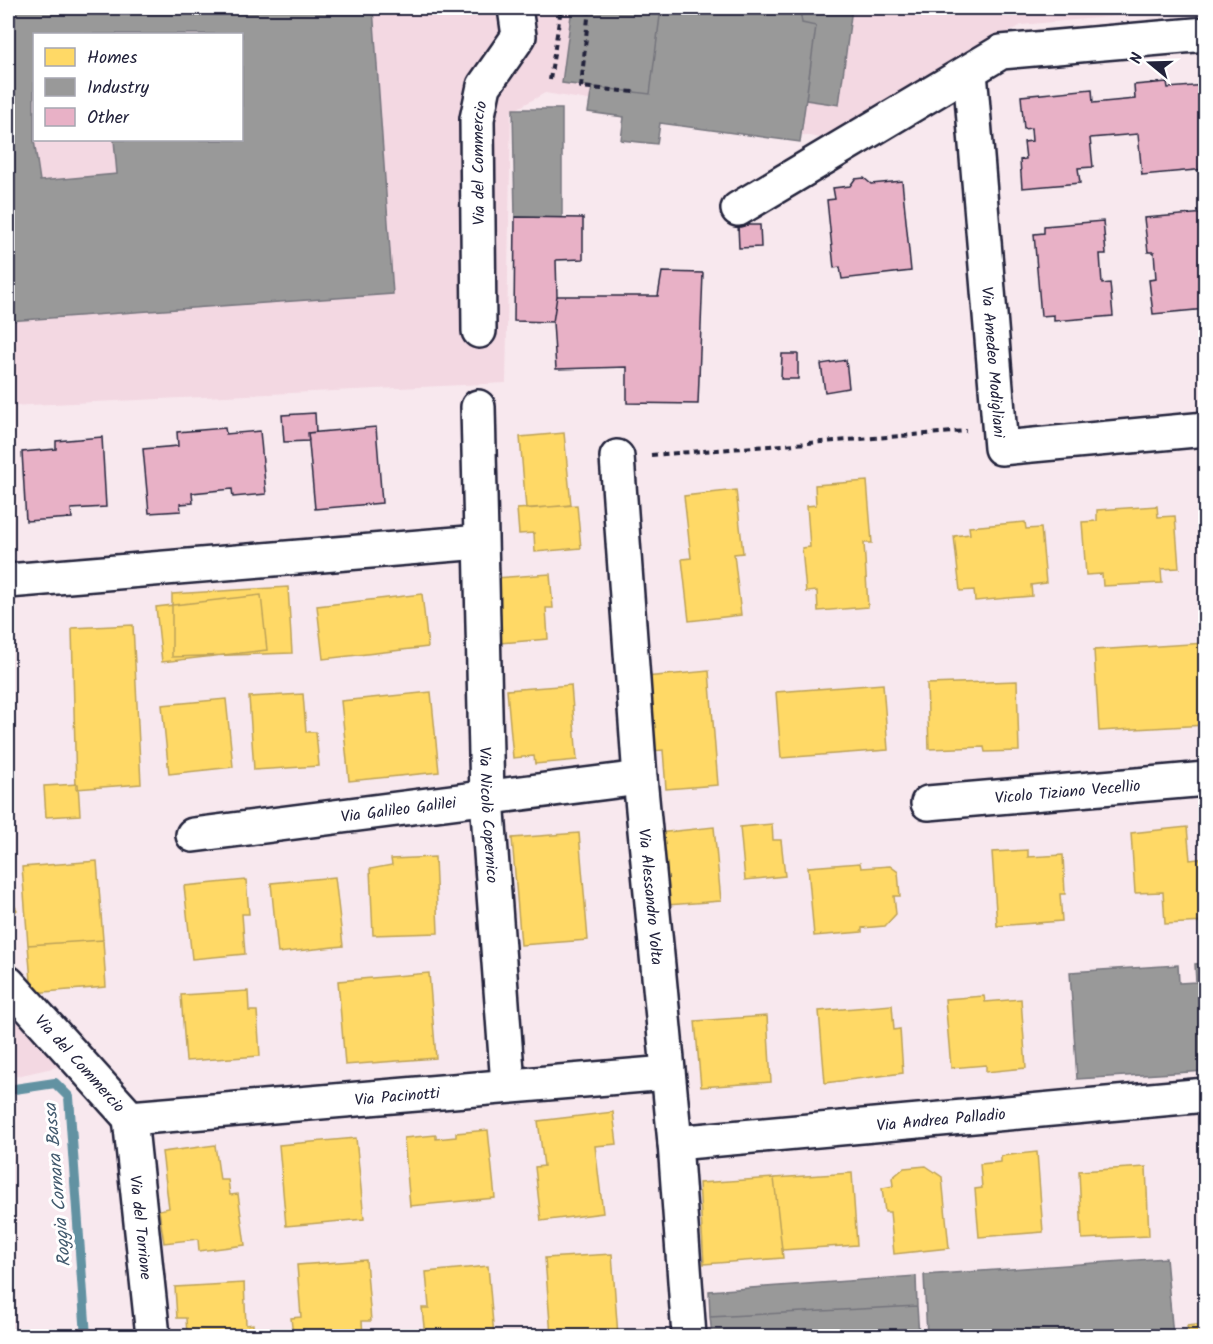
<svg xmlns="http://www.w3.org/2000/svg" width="1213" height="1344" viewBox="0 0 1213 1344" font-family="Kalam,sans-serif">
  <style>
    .built { fill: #f3d8e2; fill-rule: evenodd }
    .homes { fill: #ffd966; stroke: #bda259; stroke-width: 1.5 }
    .industry { fill: #999; stroke: #75757d; stroke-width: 1.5; fill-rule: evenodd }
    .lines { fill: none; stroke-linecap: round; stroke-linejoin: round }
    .stream { stroke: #6292a2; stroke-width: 10 }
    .building { fill: #e8b1c6; stroke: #22223b; stroke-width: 1.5 }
    .minor-casing { stroke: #22223b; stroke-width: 38 }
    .path { stroke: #22223b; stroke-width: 4; stroke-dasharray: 6 4.5; stroke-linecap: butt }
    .minor { stroke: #fff; stroke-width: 33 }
    .labels { text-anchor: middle; stroke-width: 6; stroke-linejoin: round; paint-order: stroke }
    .street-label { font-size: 16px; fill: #22223b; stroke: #fff }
    .water-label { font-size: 18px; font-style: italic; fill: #425a6e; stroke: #fff }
  </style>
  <rect width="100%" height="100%" fill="#f8e8ee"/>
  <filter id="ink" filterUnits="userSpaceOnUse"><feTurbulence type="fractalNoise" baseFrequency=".0167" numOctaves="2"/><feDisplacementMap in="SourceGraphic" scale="12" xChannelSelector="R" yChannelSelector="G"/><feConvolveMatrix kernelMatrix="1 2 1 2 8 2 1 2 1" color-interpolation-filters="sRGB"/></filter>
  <g filter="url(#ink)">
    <path class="built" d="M8 8H1203L1021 25 833 140 545 93 511 112 506 383 8 406ZM34 34H242V140H34Z
      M8 1013 33 1038 66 1065 8 1078Z"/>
    <path class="homes" d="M564 433 571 505 526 509 520 437Z
      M867 481 872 543H864L868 607 818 611 817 591 806 592 802 548 810 547 807 506 816 505 815 485Z
      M736 490 743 553 734 554 741 615 689 621 682 559 691 558 684 496Z
      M577 505 581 548 535 552 534 533 519 534 517 509Z
      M1157 506 1158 517 1175 516 1179 568 1161 569 1162 583 1103 586 1102 574 1086 575 1082 522 1097 521V510Z
      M1025 522 1026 529 1041 528 1046 583 1031 585 1032 596 975 601 974 590 960 591 954 536 970 534 969 527Z
      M550 574 553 608H546L548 639 500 643 495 578Z
      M288 587 292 653 172 657V594Z
      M422 594 428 647 323 659 317 606Z
      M261 595 267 650 162 662 156 607Z
      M133 625 141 784 76 789 72 628Z
      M1206 643V725L1099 731 1094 650Z
      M709 671 718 785 666 789 663 750 651 751 645 677Z
      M1017 681 1019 751 985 752 984 747 929 749 927 684Z
      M883 684 888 750 781 758 776 692Z
      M571 685 577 760 535 764 534 756 513 758 507 690Z
      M431 692 439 772 349 781 341 701Z
      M303 694 306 732H316L319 766 254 770 249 697Z
      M226 699 233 767 169 774 162 705Z
      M78 784 80 815 46 817 44 786Z
      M772 824 773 840H781L785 876 745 880 740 827Z
      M714 827 721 901 667 905 658 833Z
      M1187 827 1190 860 1206 858V922L1165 924 1163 892 1135 893 1131 833Z
      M579 833 588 940 521 945 512 838Z
      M1028 850V857L1063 855 1065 894H1060L1062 921 997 926 992 852Z
      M435 857 438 933 373 935 370 869 392 865 391 859Z
      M97 861 103 940 28 945 22 867Z
      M860 863 861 868 890 866 898 872 900 896H894L896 914 885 926 862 928V932L814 936 808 867Z
      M335 877 343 946 278 953 271 883Z
      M246 880 249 914H242L245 954 192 959 184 886Z
      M8 895 17 910 8 916Z
      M103 940 106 987 32 993 28 945Z
      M429 973 436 1058 345 1065 338 981Z
      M248 991 249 1011H257L260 1056 186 1061 181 995Z
      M984 996 985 1002 1021 999 1026 1068 986 1072V1065L951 1068 945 999Z
      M892 1005 894 1030 900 1029 903 1073 825 1083 819 1011Z
      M767 1016 771 1082 701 1087 695 1021Z
      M613 1112 617 1144 595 1146 603 1213 541 1221 535 1167 544 1166 538 1121Z
      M488 1130 495 1198 410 1206 404 1138 436 1135V1139L456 1137V1133Z
      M356 1138 364 1219 286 1226 279 1145Z
      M215 1145 220 1180H228L230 1195 238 1194 245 1245 199 1251 198 1239 164 1243 159 1210 169 1208 162 1152Z
      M1037 1152 1043 1232 979 1237 975 1189 982 1188 980 1164 1001 1162V1156Z
      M926 1166 942 1177 949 1248 894 1254 890 1212H885L882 1188 893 1186 892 1178 904 1168Z
      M1146 1167 1149 1236 1082 1239 1079 1171Z
      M852 1173 857 1245 782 1250 774 1178Z
      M774 1178 783 1258 704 1264 699 1183Z
      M612 1254 618 1336H551L545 1258Z
      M366 1260 371 1321H362L363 1336H293L291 1318 301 1317 297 1265Z
      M488 1266 494 1336H425L422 1308H429L426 1272Z
      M244 1283 246 1325 253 1324V1336H187L186 1318H177L175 1287Z
      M1206 1324V1336H1189L1187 1326Z"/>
    <path class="industry" d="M8 8H373L393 294 8 321ZM34 34H242V140H114L117 174 40 181 34 140Z
      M572 8H661L650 94 562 83Z
      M661 8H783L800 10 802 23 816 26 800 142 660 123 657 144 621 140 624 117 588 112 592 87 650 94Z
      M783 8H852L839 105 806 100 816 26 802 23 800 10Z
      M513 109H562V218L515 217Z
      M1206 963V1071L1077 1079 1070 972 1178 965 1179 983 1196 982 1195 964Z
      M1166 1258 1173 1336H927L924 1275Z
      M916 1276 917 1306 710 1317 709 1291Z
      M917 1306 919 1336H712L710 1317Z"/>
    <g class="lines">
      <path class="stream" d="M8 1090 55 1083 69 1097 86 1336"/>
    </g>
    <path class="building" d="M1167 82 1168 88 1206 85V169L1142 175 1138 134 1090 138 1093 167 1078 168 1080 183 1022 188 1020 160 1026 159 1024 142 1032 141 1031 128 1024 129 1021 96 1092 89 1093 103 1135 99 1134 85Z
      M864 178 871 184 902 181 911 271 842 279 840 267 834 268 827 200 835 199 833 188 850 186 855 179Z
      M1206 213V309L1153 314 1149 280 1156 279 1154 252H1148L1144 218Z
      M515 217 583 218V259L556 260 557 296 553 322 514 321Z
      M1103 221 1106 254H1100L1102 284 1110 283 1113 316 1054 321V315L1041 316 1034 234 1044 233V226Z
      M738 225H760L761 247 739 248Z
      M662 272 703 273 698 404 627 403V367L556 369 553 322 557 296H658Z
      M782 354H798V379H781Z
      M846 360 849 388 825 392 821 364Z
      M315 413 316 432 308 433 309 441 284 442 282 415Z
      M376 427 382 503 315 509 308 433Z
      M225 428 226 434 260 431 266 494 233 497 232 489 192 493 193 503 180 504 181 511 149 513 143 449 178 446 177 432Z
      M102 437 106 507 71 509 72 518 26 521 22 452 56 449V441Z"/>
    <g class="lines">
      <defs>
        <g id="minor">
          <path id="s1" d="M970 72 1001 448 1206 429"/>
          <path d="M738 209 1001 52 1206 34"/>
          <path id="s2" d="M479 331 477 119 484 86 519 36 515 8"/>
          <path id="s3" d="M478 407 487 798 508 1085"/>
          <path id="s4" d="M617 457 640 778 675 1143 689 1336"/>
          <path d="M8 581 480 542"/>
          <path id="s5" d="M928 803 1206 779"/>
          <path id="s6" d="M193 835 640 778"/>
          <path id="s7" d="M8 983 130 1118"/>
          <path id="s8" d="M130 1118 667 1073"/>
          <path id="s9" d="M130 1118 153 1336"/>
          <path id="s10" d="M675 1143 1206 1095"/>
        </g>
      </defs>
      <use href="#minor" class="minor-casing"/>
      <path class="path" d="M589 8 581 87 634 92
        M550 80 561 8
        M651 455 966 431"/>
      <use href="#minor" class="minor"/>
    </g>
  </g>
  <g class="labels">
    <g class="street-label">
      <text dy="6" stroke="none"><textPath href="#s2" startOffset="168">Via del Commercio</textPath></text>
      <text dy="6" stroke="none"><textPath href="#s1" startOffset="291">Via Amedeo Modigliani</textPath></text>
      <text dy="6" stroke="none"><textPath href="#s5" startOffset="140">Vicolo Tiziano Vecellio</textPath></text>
      <text dy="6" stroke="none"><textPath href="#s6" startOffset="207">Via Galileo Galilei</textPath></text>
      <text dy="6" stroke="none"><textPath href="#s3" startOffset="408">Via Nicolò Copernico</textPath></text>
      <text dy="6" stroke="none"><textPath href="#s4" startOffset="441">Via Alessandro Volta</textPath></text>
      <text dy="6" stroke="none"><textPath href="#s7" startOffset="108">Via del Commercio</textPath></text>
      <text dy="6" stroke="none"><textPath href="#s8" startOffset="268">Via Pacinotti</textPath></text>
      <text dy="6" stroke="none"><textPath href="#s10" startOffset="267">Via Andrea Palladio</textPath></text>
      <text dy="6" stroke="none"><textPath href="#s9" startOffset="110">Via del Torrione</textPath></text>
    </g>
    <g class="water-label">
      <text transform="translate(57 1185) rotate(-95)" y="6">Roggia Cornara Bassa</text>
    </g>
  </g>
  <rect width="1213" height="1344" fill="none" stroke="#fff" stroke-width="30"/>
  <rect x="15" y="15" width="1183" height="1314" fill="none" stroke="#22223b" stroke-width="2" filter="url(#ink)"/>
  <rect x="33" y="33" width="210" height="108" fill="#ffffff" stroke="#a7a7b1" stroke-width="1.5"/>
  <rect x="45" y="48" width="30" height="18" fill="#ffd966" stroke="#a7a7b1" stroke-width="1.5"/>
  <text x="87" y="63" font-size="18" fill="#22223b">Homes</text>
  <rect x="45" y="78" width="30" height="18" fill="#999999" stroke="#a7a7b1" stroke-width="1.5"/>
  <text x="87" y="93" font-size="18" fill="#22223b">Industry</text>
  <rect x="45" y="108" width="30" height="18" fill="#e8b1c6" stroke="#a7a7b1" stroke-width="1.5"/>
  <text x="87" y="123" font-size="18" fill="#22223b">Other</text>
  <g transform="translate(1150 63) rotate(289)" stroke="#ffffff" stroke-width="4.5" paint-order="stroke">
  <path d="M0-4.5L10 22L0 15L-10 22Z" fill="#22223b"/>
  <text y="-9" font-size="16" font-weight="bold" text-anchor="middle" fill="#22223b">N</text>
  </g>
</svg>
